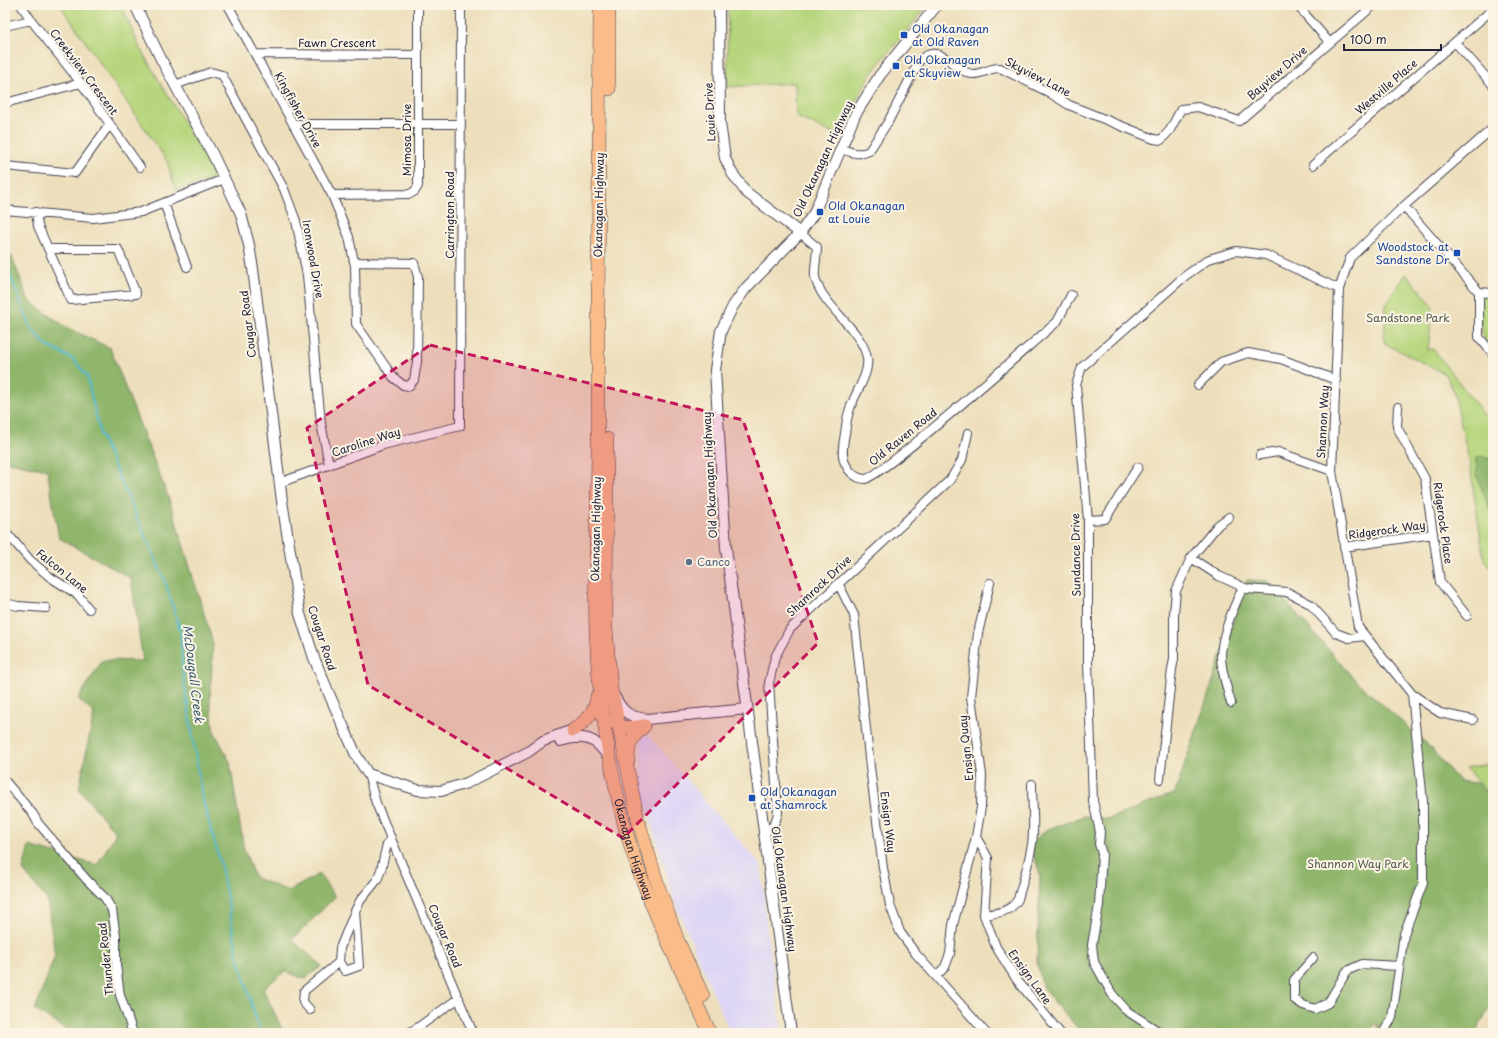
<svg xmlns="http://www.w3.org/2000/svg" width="1498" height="1038" viewBox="0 0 1498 1038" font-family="'Playpen Sans',sans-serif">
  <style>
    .built { fill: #ddd5f6 }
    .green { fill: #b6d57c; stroke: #6c7c5c }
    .forest { fill: #90b66c; stroke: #596c54 }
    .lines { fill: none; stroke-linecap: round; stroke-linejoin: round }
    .stream { stroke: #50b9ce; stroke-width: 2 }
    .minor-casing { stroke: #403e4e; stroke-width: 10 }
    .tertiary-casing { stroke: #403e4e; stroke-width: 12 }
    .trunk-casing { stroke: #403e4e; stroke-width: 14 }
    .minor { stroke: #fff; stroke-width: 8 }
    .tertiary { stroke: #fff; stroke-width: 10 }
    .trunk { stroke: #fabc8b; stroke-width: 13 }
    .marked { fill: #c2185b; fill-opacity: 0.2; stroke: #c2185b; stroke-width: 3; stroke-dasharray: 8 5; stroke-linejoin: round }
    .transit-dot { fill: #1a4fb4; stroke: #fcf5e5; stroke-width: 1.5 }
    .service-dot { fill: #5c6f8a; stroke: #fcf5e5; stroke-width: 1.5 }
    .labels { text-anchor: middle; stroke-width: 4; stroke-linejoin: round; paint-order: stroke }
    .transit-label { font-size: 11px; fill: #164399; stroke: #fcf5e5; text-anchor: start }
    .street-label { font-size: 11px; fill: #22223b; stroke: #fcf5e5 }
    .park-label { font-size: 11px; fill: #4e584e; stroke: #fcf5e5 }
    .service-label { font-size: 11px; fill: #4e5e75; stroke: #fcf5e5; text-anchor: start }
    .water-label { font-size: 12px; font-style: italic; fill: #32576e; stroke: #fcf5e5 }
  </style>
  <rect width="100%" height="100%" fill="#fcf5e5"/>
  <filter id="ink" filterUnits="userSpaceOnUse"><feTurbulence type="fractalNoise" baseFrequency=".025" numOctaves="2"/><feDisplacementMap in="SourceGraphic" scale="8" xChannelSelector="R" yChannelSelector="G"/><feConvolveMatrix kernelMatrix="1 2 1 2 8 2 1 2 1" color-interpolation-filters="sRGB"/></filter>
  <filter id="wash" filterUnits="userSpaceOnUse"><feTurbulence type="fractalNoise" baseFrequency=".012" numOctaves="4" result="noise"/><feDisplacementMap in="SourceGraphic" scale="16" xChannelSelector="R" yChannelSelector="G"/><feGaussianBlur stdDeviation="0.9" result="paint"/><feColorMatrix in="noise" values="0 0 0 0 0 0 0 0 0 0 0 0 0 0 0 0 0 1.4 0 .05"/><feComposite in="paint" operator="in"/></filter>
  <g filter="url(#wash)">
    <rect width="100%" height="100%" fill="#eddfbc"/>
    <path class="built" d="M647 734 761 865 767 930 782 1033H730L675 903 641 788V740Z"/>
    <path class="green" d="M60 5H121L141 50 217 178 176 190 167 161Z
      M728 5H928L872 72 837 135 796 117 795 83 727 87Z
      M1406 274 1433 306 1428 350 1433 349 1493 426V571L1484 560 1469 460 1454 392 1445 374 1384 343 1386 304Z
      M1493 292V352L1484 341 1476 293Z
      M1493 763V799L1466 768Z"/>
    <path class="forest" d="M5 251 11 255 29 301 66 327 110 348 170 502 213 643 210 701 214 731 230 762 244 850 255 878 289 891 319 874 335 897 292 940 322 966 304 979 285 971 263 989 284 1033H72L35 1010 55 955 47 900 23 870 29 846 97 865 116 833 79 789 94 713 78 699 103 660 143 661 131 578 59 538 47 470 5 461Z
      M1480 456 1493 460V519L1477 475 1476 459Z
      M1247 580 1268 581 1357 682 1426 743 1459 781 1477 783 1485 792 1493 794V1001L1475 1033H1379L1376 1023 1367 1033H1176L1160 1030 1159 1033H1082L1043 989 1037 962 1040 874 1031 848 1032 842 1048 829 1085 816 1108 819 1175 793Z"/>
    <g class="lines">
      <path class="stream" d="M5 262 31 328 46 345 74 360 87 376 100 434 165 581 180 630 183 674 202 797 221 865 237 952 260 1033"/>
    </g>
  </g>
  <g filter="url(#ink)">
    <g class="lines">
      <defs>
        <path id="minor" d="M21 5 31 20 81 83 140 167
          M228 5 332 195 349 237 354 262 414 263 418 277 417 362 414 380 409 386 403 385 393 377 356 324 355 263
          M1297 5 1330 43
          M5 26 31 20
          M1455 42 1493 85
          M255 54 418 55
          M175 85 211 72 222 75 284 189 296 221 307 275 321 423 329 465
          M5 103 81 83
          M293 124H461
          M841 149C851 152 859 156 869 151L888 122 919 61C941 40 952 71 972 74 981 75 991 67 1000 68L1050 93 1069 105 1154 139 1161 140 1170 130 1181 109 1198 107 1239 121 1374 5
          M1313 165 1493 9
          M5 166 75 173 110 124
          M332 195 410 194 415 191 418 186V5
          M164 203 187 267
          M1404 206 1479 292 1493 293
          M5 210 93 218 141 212 224 179
          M36 212 38 226 71 300 136 294 118 249H49
          M800 233 817 247C817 256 814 268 815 277 821 306 863 330 867 358 870 375 853 395 849 412 846 420 846 430 844 439 843 447 841 457 846 465 849 472 857 479 865 479 879 479 1034 341 1057 322L1071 295
          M1479 292V337L1493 354
          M1198 385 1221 362 1248 353 1281 359 1336 380
          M1398 407 1397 427 1425 479 1440 582 1467 616
          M1260 455 1278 452 1332 471
          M279 483 383 445 460 426 461 5
          M1088 520 1105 519 1138 467
          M5 533 12 539 30 560 50 577 78 595 89 609
          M1344 547 1433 534
          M1191 558 1219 576 1247 589 1287 592 1310 604 1336 633 1349 638 1365 636
          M838 583 854 615 870 767 883 868 890 905 900 932 916 954 986 1033
          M5 603 18 606 46 608
          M1231 703C1227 688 1221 671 1221 655 1222 634 1234 606 1243 587
          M1473 720 1440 713 1412 694 1358 627 1332 471 1339 289 1350 258 1404 206 1493 128
          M368 774 376 803 473 1033
          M1160 779 1172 669 1174 659V613L1176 591 1191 558 1218 525 1229 517
          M5 781 33 814 38 823 86 879 105 898 112 910 116 937V965L120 995 133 1033
          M763 834C772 829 776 823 778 813L769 683 775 657 790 629 950 480 962 460 968 433
          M976 837 988 858 984 915 996 947 1017 980 1060 1033
          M355 911 340 948 339 962 345 971 359 966 355 911 360 901 377 880 381 870 387 844 391 838
          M984 915C998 913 1011 912 1018 899 1023 881 1029 863 1032 844 1035 824 1032 804 1032 784
          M1313 958 1294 980V999L1303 1005 1315 1009 1328 1003 1347 971 1362 964 1399 966
          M936 976 945 967 950 954 953 925 976 837 981 807 982 775 971 697 978 633 990 583
          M310 1010 303 1002 304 991 339 962
          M408 1033 417 1028 459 998
          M1161 1033 1127 1011 1112 994 1094 962 1092 945 1099 905 1102 854 1099 844 1100 832 1093 801 1088 663V520L1076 385 1082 367 1185 276 1209 259 1236 251 1266 255 1339 289
          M1383 1033 1392 1018 1404 934 1423 883V802L1412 694"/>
        <path id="tertiary" d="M135 5 161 59 213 155 241 214 249 245 253 269 282 501 300 614 314 658 330 696 356 755 368 774 418 790 441 791 467 783 528 752 543 741 573 730
          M719 5 720 123 725 158 732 173 746 192 800 233
          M615 697C623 713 630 717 647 719L747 709
          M560 741C583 734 596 737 609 758
          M791 1033 726 548 715 370 721 331 733 306 746 288 800 233 814 213 855 115 880 75 937 5"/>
        <g id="trunk">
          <path id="s1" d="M600 5C600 109 598 212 598 316 598 358 598 400 598 442 598 505 594 568 596 632 598 690 606 747 619 803 637 885 676 958 710 1033"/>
          <path d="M609 89V5"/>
          <path d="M607 439 606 629 611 688 638 820 659 888 678 941 703 996"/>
          <path d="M612 720C621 730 632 728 644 726"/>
          <path d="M573 730C586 722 596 712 597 696"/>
          <path d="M628 761C628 744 631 738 644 726"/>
        </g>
      </defs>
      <use href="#minor" class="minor-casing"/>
      <use href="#tertiary" class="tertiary-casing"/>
      <use href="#trunk" class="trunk-casing"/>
      <use href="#minor" class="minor"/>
      <use href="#tertiary" class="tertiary"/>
      <use href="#trunk" class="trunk"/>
    </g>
  </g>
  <path class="marked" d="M430 345 743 420 818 643 623 838 368 685 307 428Z"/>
  <g class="transit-dot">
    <rect x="900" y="31" width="8" height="8" rx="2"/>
    <rect x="892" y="62" width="8" height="8" rx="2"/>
    <rect x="816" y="208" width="8" height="8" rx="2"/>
    <rect x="1453" y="249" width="8" height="8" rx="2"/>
    <rect x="748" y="794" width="8" height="8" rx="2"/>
  </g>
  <circle class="service-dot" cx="689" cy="562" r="4"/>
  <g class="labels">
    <g class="transit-label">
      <text x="912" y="33">Old Okanagan<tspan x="912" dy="13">at Old Raven</tspan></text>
      <text x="904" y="64">Old Okanagan<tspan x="904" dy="13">at Skyview</tspan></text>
      <text x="828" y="210">Old Okanagan<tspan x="828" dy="13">at Louie</tspan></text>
      <text x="1449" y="251" text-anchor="end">Woodstock at<tspan x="1449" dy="13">Sandstone Dr</tspan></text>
      <text x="760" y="796">Old Okanagan<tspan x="760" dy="13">at Shamrock</tspan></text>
    </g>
    <g class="street-label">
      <text x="337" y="47">Fawn Crescent</text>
      <text transform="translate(84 72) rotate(53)" y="4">Creekview Crescent</text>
      <text transform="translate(1277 73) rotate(-41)" y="4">Bayview Drive</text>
      <text transform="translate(1038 77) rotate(27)" y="4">Skyview Lane</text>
      <text transform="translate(1386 87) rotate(-41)" y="4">Westville Place</text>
      <text transform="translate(298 110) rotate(61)" y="4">Kingfisher Drive</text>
      <text transform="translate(710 112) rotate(-93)" y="4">Louie Drive</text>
      <text transform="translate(407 140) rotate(-90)" y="4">Mimosa Drive</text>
      <text transform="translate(823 159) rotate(-65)" y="4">Old Okanagan Highway</text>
      <text transform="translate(599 205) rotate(-89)" y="4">Okanagan Highway</text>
      <text transform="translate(450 215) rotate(-90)" y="4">Carrington Road</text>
      <text transform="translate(313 259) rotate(80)" y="4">Ironwood Drive</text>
      <text transform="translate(248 324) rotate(-97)" y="4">Cougar Road</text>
      <text transform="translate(1323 422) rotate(-87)" y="4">Shannon Way</text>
      <text transform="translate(903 437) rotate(-39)" y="4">Old Raven Road</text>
      <text transform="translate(366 442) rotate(-18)" y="4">Caroline Way</text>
      <text transform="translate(710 475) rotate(-93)" y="4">Old Okanagan Highway</text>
      <text transform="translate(1443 523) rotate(82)" y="4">Ridgerock Place</text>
      <text transform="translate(596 529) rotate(-89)" y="4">Okanagan Highway</text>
      <text transform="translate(1387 530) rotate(-8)" y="4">Ridgerock Way</text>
      <text transform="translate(1076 555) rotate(-91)" y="4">Sundance Drive</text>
      <text transform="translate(62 571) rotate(39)" y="4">Falcon Lane</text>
      <text transform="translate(819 586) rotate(-43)" y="4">Shamrock Drive</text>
      <text transform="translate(322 638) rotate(72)" y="4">Cougar Road</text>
      <text transform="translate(966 748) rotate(-96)" y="4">Ensign Quay</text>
      <text transform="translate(888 822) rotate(83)" y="4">Ensign Way</text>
      <text dy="4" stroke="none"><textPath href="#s1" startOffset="848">Okanagan Highway</textPath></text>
      <text transform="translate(784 889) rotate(82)" y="4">Old Okanagan Highway</text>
      <text transform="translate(445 936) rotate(67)" y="4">Cougar Road</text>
      <text transform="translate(106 959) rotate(-96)" y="4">Thunder Road</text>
      <text transform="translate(1030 977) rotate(54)" y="4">Ensign Lane</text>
    </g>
    <g class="park-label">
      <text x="1408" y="322">Sandstone Park</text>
      <text x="1358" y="868">Shannon Way Park</text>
    </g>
    <g class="service-label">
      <text x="697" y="566">Canco</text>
    </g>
    <g class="water-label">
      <text transform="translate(193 674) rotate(83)" y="4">McDougall Creek</text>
    </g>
  </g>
  <rect width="1498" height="1038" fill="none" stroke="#fcf5e5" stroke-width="20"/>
  <path d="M1344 44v6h97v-6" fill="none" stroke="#22223b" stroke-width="2"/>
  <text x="1350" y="44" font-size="12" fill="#22223b" stroke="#fcf5e5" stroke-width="3" paint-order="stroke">100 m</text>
</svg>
